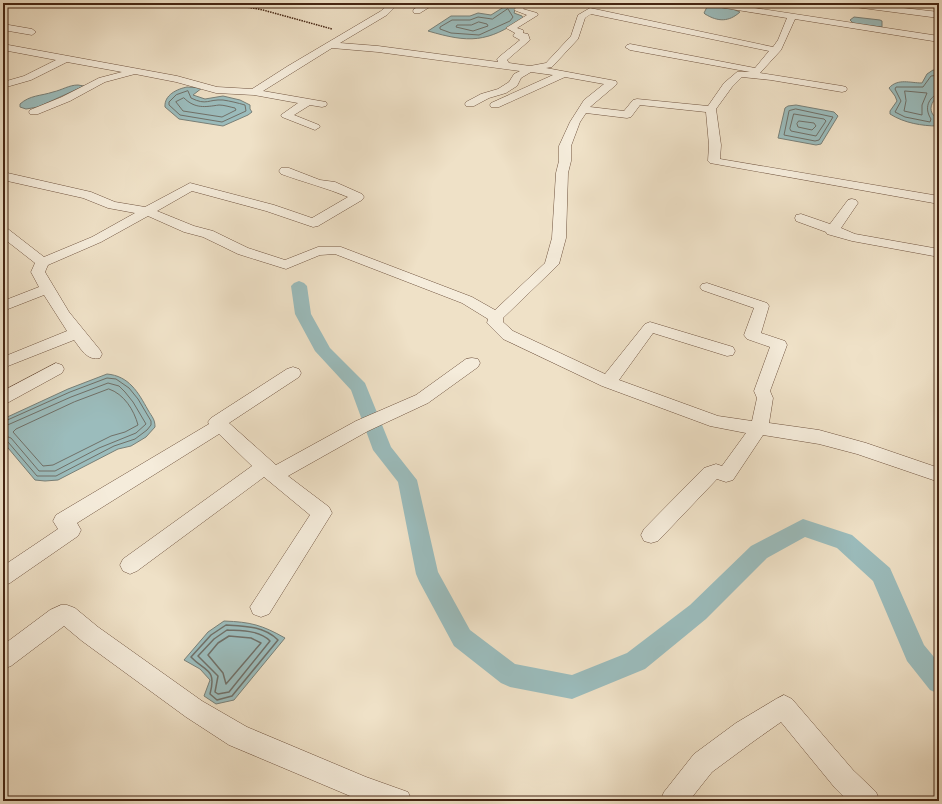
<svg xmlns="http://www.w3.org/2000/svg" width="942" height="804" viewBox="0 0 942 804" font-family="Vollkorn,serif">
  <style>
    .water { fill: #9bbcbc; stroke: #798078 }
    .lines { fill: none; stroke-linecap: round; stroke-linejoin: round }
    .shore-far1 { stroke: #707068; stroke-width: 1 }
    .shore { stroke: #707068; stroke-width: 1.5 }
    .canal { fill: #9bbcbc; fill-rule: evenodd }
    .street-casing { stroke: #705440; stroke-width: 1 }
    .path { stroke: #452513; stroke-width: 1.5; stroke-dasharray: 1.5 1; stroke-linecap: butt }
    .street { fill: #f5ecdb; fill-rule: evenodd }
  </style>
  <rect width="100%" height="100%" fill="#efe1c7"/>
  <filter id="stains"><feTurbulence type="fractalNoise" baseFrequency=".005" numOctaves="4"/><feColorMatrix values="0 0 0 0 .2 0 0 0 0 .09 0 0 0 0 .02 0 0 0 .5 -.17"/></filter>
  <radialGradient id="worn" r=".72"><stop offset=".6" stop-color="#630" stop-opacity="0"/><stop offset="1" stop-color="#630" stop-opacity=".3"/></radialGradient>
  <path class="water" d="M507 5 516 7 514 13 522 16 523 18C487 43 469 43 428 31L451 16H470L478 13 491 15Z
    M713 6 730 8 740 12C729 22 718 22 705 14L704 13 707 7Z
    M854 17 880 20 882 21V27L854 24 850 20Z
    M933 70 939 71V97C933 99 929 107 932 113 933 116 937 118 939 120L938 126C922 126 904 123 890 114V111L897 101 895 96 889 88C898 78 910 83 922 83L927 74Z
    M78 85 84 86 38 107 26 109 20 107V104C30 95 41 96 53 92 62 90 69 85 78 85Z
    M187 87 202 88 193 95 205 99 223 96 240 100 250 105V109L252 112 248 115 223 126 179 119 165 107C164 95 177 89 187 87Z
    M796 105 834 112 838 116 821 144 816 145 778 138 785 108 788 106Z
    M107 374C129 376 138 392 148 410 152 417 155 419 155 427L146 437 131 446 118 449 58 480 45 481 35 480 3 442V419L68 389Z
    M224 621C251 622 262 625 285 638L234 700 216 704 204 696 210 680 200 669 184 660 208 632Z"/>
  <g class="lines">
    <path class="shore-far1" d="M508 9 513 17 510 21 479 35 451 33 440 29V27L452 20H470L478 17 492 19Z
      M479 22 487 24 488 26 473 31 456 27 457 25H471Z
      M939 75 931 76 923 87H896L895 89 901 101 895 112 905 117 930 122 931 119C924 108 928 98 939 93
      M188 91 191 98C207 106 208 99 223 100 230 101 238 103 245 105L246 111 222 122 180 115 169 105V102L176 95Z
      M905 91 927 93 922 105V115L904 111 906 101Z
      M184 98C195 109 205 107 219 105 224 105 230 107 235 108L236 110 222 117 183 111 176 102Z
      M796 109 833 117 819 140 815 141 784 135 789 111Z
      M794 114 824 119 826 121 816 136 791 131 790 129Z
      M799 121 814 123 816 126 812 130 798 127 797 124Z
      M109 389C124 394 134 410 138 425L125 432 111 436 53 465 43 466 13 432 16 429 74 402Z
      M3 422 70 392 107 378 116 379 129 388 138 399 151 421V425L147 430 135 439 114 446 56 476H37L8 442 3 440
      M3 427 71 397 108 383 119 386 125 392 133 402 146 424 136 433 99 448 55 471H39L11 438 3 435"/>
    <path class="shore" d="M226 625C245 626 264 626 278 640L232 696 217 700 210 694C217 668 205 672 191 657L211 635Z
      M227 630C242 631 259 630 270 641L229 692 218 694 215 692 218 676 198 656 214 639Z
      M229 636 251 638 261 643 226 684 223 673 208 655 218 643Z"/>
    <path class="canal" d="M299 281 304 283 307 286 311 314 330 348 365 383 391 447 417 480 438 572 470 630 515 664 572 675 627 653 690 605 751 546 803 519 852 535 890 568 924 645 939 663V694L930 690 907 661 873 581 837 548 805 537 767 558 706 619 645 669 572 699 510 687 501 683 454 646 419 581 416 574 398 482 373 450 351 390 315 351 295 314 291 286 294 283Z"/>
    <defs>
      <path id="street" d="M390 3H399L387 15 340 43 378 46 498 62 497 59 499 57 520 40 513 36 515 33 506 28 527 15 514 10 520 3H530L523 9 537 13 538 15 517 28 523 30V33L528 34 530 40 507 60 509 63 530 66 546 63 571 36 578 15 590 8 773 47 778 40 787 18 706 5 702 3H722L939 36V42L795 19 781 50 760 73 842 86 846 87 847 89 846 91 842 92 771 80 742 77 732 87 716 109 721 145 720 159 939 196V204L710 163 708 161 709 145 706 112 640 105 631 117 627 118 586 113 580 122 571 146V161L568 173 566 238 559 264 503 318V322L513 331 605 374 645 324 650 322 733 347 735 351 733 355 727 356 653 333 619 380 718 416 752 421 757 398 754 391 770 347 747 339 744 335 754 308 702 290 700 287 702 284 707 283 767 303 769 306 761 333 785 341 787 345 770 391 773 398 769 423 819 430 866 443 939 468V482L857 454 819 444 763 435 733 480 726 482 717 479 658 541 651 543 644 541 641 535 644 529 704 468 716 464 722 466 746 433 710 426 602 386 503 339 487 323 488 319 462 303 335 254 320 255 286 269 238 254 203 237 184 232 148 216 101 242 48 265 45 272 69 312 100 350 102 354 100 358C87 361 81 349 74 340L3 368V357L67 331 44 295 3 311V301L39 287 31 272 35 263 3 238V228L8 229 44 257 92 237 135 213 108 208 83 198 3 180V172L91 192 115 202 145 207 190 183 274 205 312 218 348 197C327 188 303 182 281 174L279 171 281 168H289L320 180 335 182 362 194 364 197 362 200 318 226 313 227 266 211 192 191 157 211 194 226 213 231 248 248 285 260 318 247H341L472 297 495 310 545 263 552 238 556 173 559 161V146L570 122 584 100 604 84 565 77 499 107H491L490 105 491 103 553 75 531 72 521 78 517 86 506 93 489 98 474 106H466L465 104 466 102 481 94 498 89 509 82 514 74 520 71 378 52 332 48 263 91 326 102 327 104 326 106 322 107 310 105 294 115 319 125 320 127 315 130 282 117 281 115 298 103 254 95 216 93 176 82 135 74 105 82 70 101 38 114H30L29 112 30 110 62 97 99 78 122 72 67 62 31 80 3 88V82L24 76 56 60 3 50V44L177 76 217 87 252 89 288 66 381 11ZM591 14 769 51 755 68 630 44 627 45 625 47 630 50 750 72H737L724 83 708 106 637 99 633 100 624 111 590 107 616 85 617 83 616 81 546 68 552 67 578 39 585 18Z
        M426 3H436L420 13H414L413 11 414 9Z
        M844 3H859L939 12V18L847 6H844Z
        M3 24 32 29 36 32 32 35 3 30Z
        M852 199 856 200 858 203 841 228 855 234 939 249V257L852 241 827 234 826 232 796 221 795 218 796 215 801 214 830 224 848 200Z
        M472 358 478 359 480 363 478 367 428 403 368 431 288 476 329 507 332 513 269 614 261 617 253 614 250 607 310 515 264 477 137 571 130 574 123 571 120 565 123 559 252 466 219 434 77 523 81 530 78 536 10 583 3 586V566L58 529 53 521 56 515 209 424 208 422 211 418 287 369 293 367 299 369 301 373 299 377 229 423 276 465 356 421 416 395 466 359Z
        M56 363 62 365 64 369 62 373 9 402 3 404V391Z
        M61 605H67L75 608 98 627 202 701 247 727 366 777 408 792 412 801H362L229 745 186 717 82 641 64 626 11 666 3 669V645L50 610Z
        M784 695 792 699 853 770 876 792 880 801H848L835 788 781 722 754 741 712 772 689 801H660L664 792 694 754 736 723 776 699Z"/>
    </defs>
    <use href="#street" class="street-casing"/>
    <path class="path" d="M226 3 263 10 332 29"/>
    <use href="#street" class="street"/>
  </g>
  <rect width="942" height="804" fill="none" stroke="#efe1c7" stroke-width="16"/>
  <rect x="4" y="4" width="934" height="796" fill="none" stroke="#452513" stroke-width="2"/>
  <rect x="8" y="8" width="926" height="788" fill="none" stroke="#452513"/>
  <rect width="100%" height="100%" filter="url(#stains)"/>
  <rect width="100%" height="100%" fill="url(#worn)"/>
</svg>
